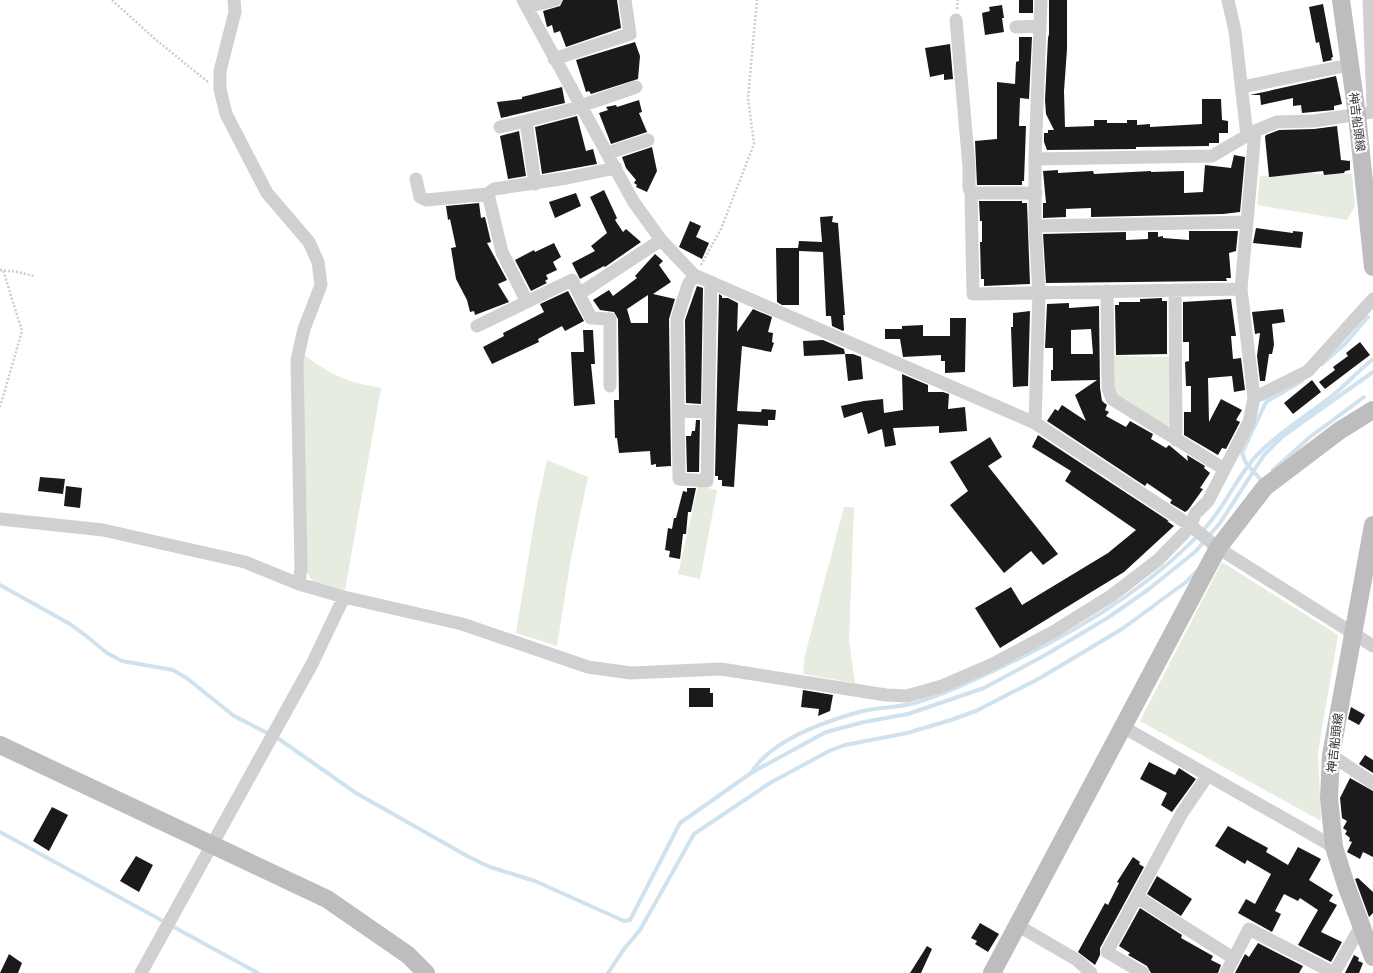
<svg xmlns="http://www.w3.org/2000/svg" width="1373" height="973" viewBox="0 0 1373 973" font-family="'Exo 2','Noto Sans JP',sans-serif">
  <style>
    .green { fill: #e6ecdf }
    .lines { fill: none; stroke-linecap: round; stroke-linejoin: round }
    .stream { stroke: #cfe2ee; stroke-width: 4 }
    .building { fill: #1a1a1a; fill-rule: evenodd }
    .path { stroke: #cdcdcd; stroke-width: 2.5; stroke-dasharray: 2 2; stroke-linecap: butt }
    .street { stroke: #d0d0d0; stroke-width: 13 }
    .secondary { stroke: #bdbdbd; stroke-width: 18 }
    .labels { text-anchor: middle; stroke-width: 4; stroke-linejoin: round; paint-order: stroke }
    .street-label { font-size: 12px; fill: #333; stroke: #fff }
  </style>
  <rect width="100%" height="100%" fill="#fff"/>
  <path class="green" d="M1312 173 1317 174H1352L1355 206 1347 220 1257 205 1260 176Z
    M303 354C331 375 346 382 381 388L345 590 313 582 306 571Z
    M1113 356 1169 357 1170 424 1166 428 1117 396 1114 392Z
    M547 460 588 477 571 558 557 646 516 633 537 506Z
    M698 486 717 490 700 579 678 574Z
    M844 507H854L849 640 855 683 803 674 805 655Z
    M1222 562 1338 635 1318 752 1321 821 1140 721Z"/>
  <g class="lines">
    <path class="stream" d="M1322 364 1345 344 1368 317
      M1273 470 1310 437 1364 397
      M1262 481 1246 463 1242 453 1266 402 1302 381
      M0 585 70 624 85 635 107 653 122 661 173 670 188 679 234 716 279 739 356 793 469 857 490 867 535 881 624 921 630 920 680 823 751 773 826 732 864 722 908 714 984 688 1047 654 1109 617 1149 589 1196 551 1220 523 1264 455 1283 436 1373 372
      M751 773C771 740 823 722 859 712 877 707 897 708 915 703 951 692 985 675 1018 659 1086 626 1155 583 1206 527 1226 505 1237 476 1257 455 1279 432 1308 415 1333 395 1347 384 1359 370 1373 359
      M0 832 258 973
      M608 973 624 949 640 930 694 834 770 783 829 751 845 745 907 733 951 720 976 711 1040 678 1122 629 1186 582 1198 570"/>
  </g>
  <path class="building" d="M563 0H617L621 28 566 47 560 31 554 33 552 25 547 27 543 11 560 6Z
    M1019 0H1033V13H1019Z
    M1049 0H1067V49L1064 91 1065 127 1094 126V120H1107V123H1127V120H1137V125L1150 124V127L1202 124V99H1221L1222 120 1228 121V133H1219V143H1209V146L1136 147V149L1047 150 1044 142V133H1048V130H1054L1046 114 1045 100 1048 38 1049 34Z
    M1323 4 1333 57 1331 58 1332 60 1323 62 1319 42 1316 43 1309 7Z
    M1002 5 1004 18H1002L1004 32 985 35 982 13 990 11 989 7Z
    M1019 37H1032L1029 99 1020 98 1019 126H1026L1024 181H1022V185H977L975 141 997 139V82L1015 84 1016 62 1019 61Z
    M635 42 640 56 638 79 591 94 589 91 586 92 576 60Z
    M950 44 953 79 944 80V74L930 77 925 48Z
    M1336 76 1342 104 1334 106V110L1302 113 1301 105 1293 106V98L1261 105 1260 95H1250Z
    M562 87 565 103 501 118 497 102 522 99V97Z
    M639 100 642 112 639 113 647 132 611 144 599 113 608 110 606 107 616 105 617 107Z
    M577 116 586 151 593 149 597 164 542 174 535 127Z
    M1337 126 1341 160 1350 161V170L1345 171 1344 173 1324 175 1323 171 1269 177 1265 137 1266 135 1279 130 1314 129Z
    M519 131 526 176 508 179 500 136Z
    M652 147 657 171 647 192 636 187 637 185 634 183 636 180 626 168 622 157Z
    M1234 155 1245 157 1240 212 1223 214 1091 217V208L1066 209V217L1043 218V203H1046L1043 171 1058 170V173L1093 171 1094 174 1151 171V172L1184 171V193L1203 192 1205 165 1231 168Z
    M604 190 617 218 615 220 623 232 626 229 641 242 605 267 604 266 580 279 572 263 595 251 591 246 607 233 590 197Z
    M576 193 581 206 555 218 549 202Z
    M979 201H1022V203H1027L1030 284 984 286V279H981L980 242H982V221H980Z
    M479 203 481 218 485 217 491 242 487 243 507 280 498 284 509 302 475 315 474 311 470 312 467 300 456 279 451 248 456 247 450 219 448 220 446 206Z
    M833 216 832 222 838 223 845 315H843L844 330 843 331 832 326 831 316H826L823 252 799 251V305H782L777 302 776 248H798L799 241 822 242 820 217Z
    M690 221 701 226 696 237 709 243 702 259 679 247Z
    M1256 228 1293 233V231L1303 232 1301 248 1253 243Z
    M1189 231H1238L1236 251 1229 253 1231 278H1226L1227 281H1216L1046 283 1043 234 1126 232V240L1148 239V232H1158V237L1163 236V238L1189 240Z
    M554 243 561 257 553 262 557 270 546 275 548 279 545 281 547 283 531 291 515 260 534 250 535 252Z
    M655 254 663 261 659 265 671 282 653 294 675 299 669 319 671 466 656 467V464L651 465 650 451 619 453 617 438H615L614 400H619L618 319 614 312 600 310 593 300 609 290 613 296 637 278 635 276ZM648 295V323H631L627 309Z
    M697 286 703 288 701 404 686 403 685 320Z
    M568 291 584 321 565 331 562 326 538 339 539 342 492 364 483 347 504 336 503 333 544 312 540 304Z
    M719 294 722 296V298H728L738 303 737 332 753 309 772 317 768 332 773 333 772 342 774 343 771 352 742 346 737 411 761 412 762 409 776 410 775 420H768V426L738 424 734 487 722 486V480H718V476H715Z
    M1162 298V301H1167V354L1116 355 1115 305H1119V302H1140V299Z
    M1231 299 1236 336H1231L1233 359 1241 358 1245 390 1234 392 1232 376 1208 378 1209 422 1221 399 1242 410 1236 420 1240 422 1239 424 1226 449 1222 448 1218 455 1184 435V412H1191V386H1186L1185 362 1189 361V342H1183V302Z
    M1069 303V308L1099 306 1100 388 1102 401 1107 405 1105 410 1109 412 1106 416 1126 427 1130 421 1153 434 1151 439 1166 448 1169 445 1188 461 1187 455 1205 466 1204 468 1210 473 1200 488 1203 489 1188 510 1185 512 1170 503 1172 500 1147 483 1145 486 1047 421 1055 409 1058 411 1062 405 1086 421 1075 395 1097 380 1051 381V370H1053V348H1045L1047 304ZM1091 329 1093 354H1071V330Z
    M1283 309 1285 322 1272 324 1274 345 1272 354H1269L1265 381H1260L1257 356 1260 333 1255 334 1252 312Z
    M1030 311 1028 386 1013 387 1011 327H1013V313Z
    M950 318H966L965 372 945 373V361H941V355L903 357 900 339H885V329H902V326L923 325V336H950Z
    M583 330H593L595 364H591L595 404 574 406 571 352H584Z
    M823 340 844 349 845 354 804 356 803 341Z
    M1360 342 1370 355 1325 389 1319 382 1335 370 1333 367 1348 356 1346 353Z
    M845 354H853L861 357 863 379 848 381Z
    M902 374 928 385V392H943L949 394 948 409 965 407 967 431 939 433V426L893 428 896 445 885 447 882 429 868 434 862 412 844 418 841 406 864 401 883 399 884 413 903 410Z
    M1312 380 1321 392 1293 414 1284 403Z
    M696 420H700L699 472H687L686 436H691L692 431H695Z
    M1038 435 1169 521H1167L1174 526 1124 572 1000 648 975 608 1011 587 1022 605 1108 553 1136 530 1065 481 1071 471 1032 447Z
    M990 437 1002 457 988 466 1058 554 1043 565 1031 551 1004 573 950 505 968 491 950 462Z
    M40 477 65 479 63 494 38 491Z
    M66 486 82 488 80 508 64 506Z
    M687 488H696L691 512H688L686 534H683L680 559 669 557 670 551 665 550 668 528 672 529 674 518H676L683 491 687 492Z
    M689 688H710V693H713V707H689Z
    M803 690 833 695 830 711 818 716 819 709 801 707Z
    M1351 707 1365 715 1359 725 1348 719Z
    M1365 755 1373 760V773L1359 764Z
    M1149 762 1175 775 1179 768 1196 779 1172 812 1161 805 1167 793 1140 779Z
    M1350 778 1373 791V857L1363 852 1360 859 1347 852 1352 842 1349 841 1350 838 1345 834 1347 831 1343 828 1347 821 1342 818 1340 798Z
    M52 807 68 815 49 851 33 841Z
    M1228 826 1268 848 1266 852 1288 865 1298 847 1321 859 1309 880 1333 895 1329 901 1337 905 1321 932 1342 942 1331 962 1298 945 1318 910 1300 898 1298 901 1284 894 1275 911 1281 914 1272 932 1238 913 1246 899 1255 904 1271 874 1247 860 1245 864 1215 846Z
    M136 856 153 865 139 892 120 881Z
    M1133 857 1140 862 1139 864 1144 867 1100 948V955L1095 965 1078 952 1105 903 1108 905 1119 883 1117 882Z
    M1157 876 1192 899 1181 916 1147 894Z
    M1358 878 1373 892V913L1369 917 1355 879Z
    M1140 908 1182 935 1181 938 1213 956 1211 960 1221 965 1218 973H1151L1147 966 1128 955 1130 953 1119 946Z
    M980 923 999 934 988 952 975 944 977 941 971 938Z
    M1258 943 1303 966 1299 973H1235L1245 954 1249 957Z
    M927 946 932 949 921 973H910Z
    M9 954 22 963 18 973H0Z
    M1354 955 1359 958 1358 961 1363 963 1359 973H1345Z"/>
  <g class="lines">
    <path class="path" d="M112 0 155 39 208 82
      M957 9 958 0
      M701 265 721 229 754 144 748 98 757 0
      M0 270 18 272 34 276
      M0 407 22 331 3 270"/>
    <path class="street" d="M234 0 235 12 220 71V89L226 114 267 193 309 242 318 262 321 285 304 329 297 360 301 568 299 584
      M523 0 633 201 661 240 694 275 1035 423 1191 526 1218 548 1373 646
      M1228 0 1235 31 1247 136
      M1369 0 1373 107
      M527 7 555 0
      M956 20 969 167V188L971 193
      M1016 27 1040 26
      M554 59 630 34 625 0
      M1242 87 1349 65
      M500 127 526 121
      M608 153 648 140
      M1035 159 1212 156 1255 131
      M416 179 420 197 426 200 488 194 494 189 567 178 616 168
      M535 184 526 121 569 110 636 87
      M1036 193H971L973 294 1241 289
      M488 194 502 252 527 302
      M1035 226 1246 222
      M694 275 688 285 677 319 679 479 707 481 711 282
      M1175 290 1176 440
      M1107 291 1108 388 1112 399 1224 469
      M477 326 572 280 579 294
      M610 386V319L591 318 579 294 661 240
      M1254 398 1308 371 1373 299
      M678 411 708 412
      M1035 423 1039 293 1035 226V159L1041 0
      M0 519 103 530 245 562 299 584 344 597 462 624 588 667 631 673 721 669 886 695 907 696 942 686 993 664 1053 632 1111 596 1158 560 1191 526 1195 514 1208 501 1249 422 1254 398 1241 289 1255 131 1277 122 1314 121 1373 112
      M1123 727 1334 847
      M1331 755 1373 783
      M1137 897 1233 958
      M1017 925 1077 960 1091 973
      M141 973 312 664 344 597
      M1143 973 1107 952 1182 813 1208 775
      M1226 973 1249 929 1334 973 1361 926"/>
    <path class="secondary" d="M1341 0 1357 115 1373 267
      M1373 525 1331 755 1329 798 1334 847 1346 885 1373 957
      M0 745 327 899 408 955 426 973
      M992 973 1218 548 1265 487 1339 431 1373 410"/>
  </g>
  <g class="labels">
    <g class="street-label">
      <text transform="translate(1357 122) rotate(83)" y="4">神吉船頭線</text>
      <text transform="translate(1335 743) rotate(-83)" y="4">神吉船頭線</text>
    </g>
  </g>
</svg>
